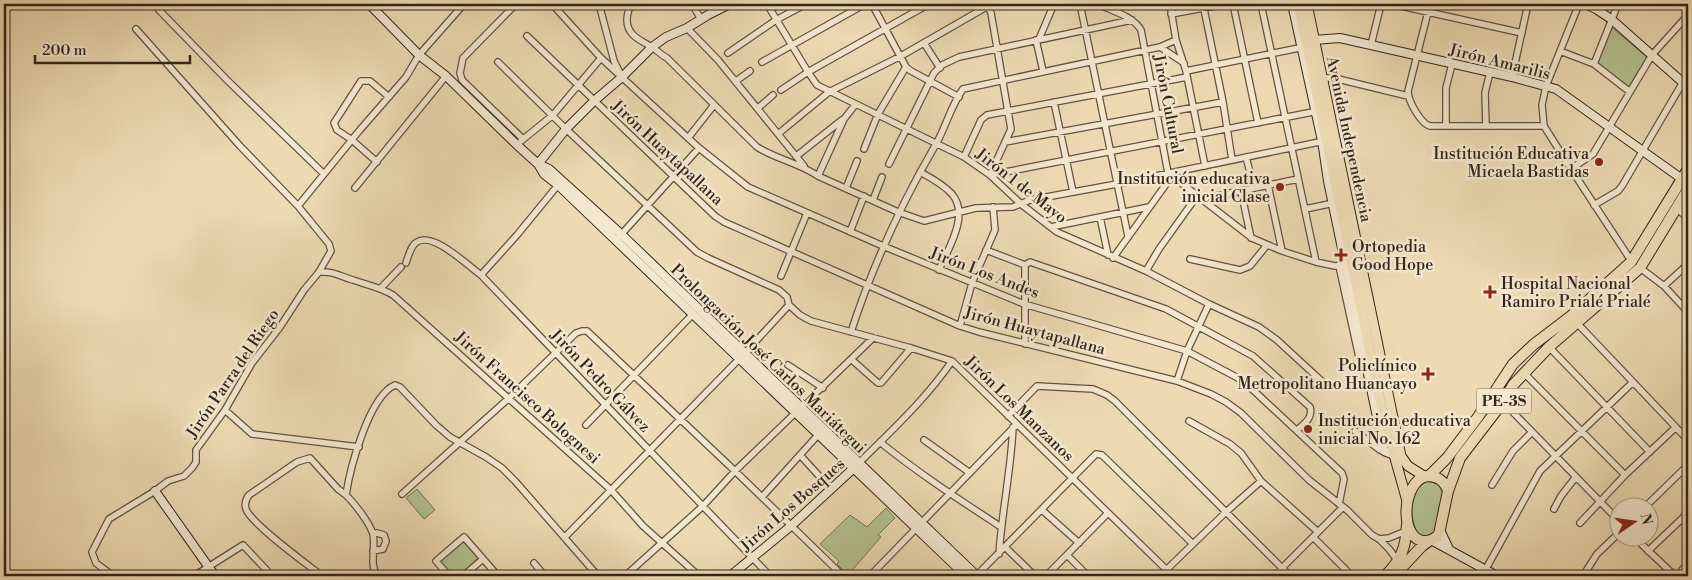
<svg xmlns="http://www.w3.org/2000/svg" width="1692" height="580" viewBox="0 0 1692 580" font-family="'Libre Bodoni',serif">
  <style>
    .green { fill: #b3c190; stroke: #737356 }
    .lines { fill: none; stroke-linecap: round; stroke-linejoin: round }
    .street-casing { stroke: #625241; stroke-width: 8 }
    .secondary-casing { stroke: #33251b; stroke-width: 10 }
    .primary-casing { stroke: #33251b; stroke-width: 11 }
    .highway-casing { stroke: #33251b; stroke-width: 12 }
    .street { stroke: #f3e7ce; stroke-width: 5.5 }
    .secondary { stroke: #f3e7ce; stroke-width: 8 }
    .primary { stroke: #eddab3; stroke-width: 9 }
    .highway { stroke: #eddab3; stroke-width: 10 }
    .poi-dot { fill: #8f2418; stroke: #f3e7ce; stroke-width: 2 }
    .labels { text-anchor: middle; stroke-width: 5; stroke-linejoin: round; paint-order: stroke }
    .shield { fill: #f3e7ce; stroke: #6d5f51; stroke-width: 1 }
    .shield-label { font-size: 15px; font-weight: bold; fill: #33251b }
    .street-label { font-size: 16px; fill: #33251b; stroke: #f3e7ce }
    .poi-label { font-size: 16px; fill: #33251b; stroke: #f3e7ce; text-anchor: end }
  </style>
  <rect width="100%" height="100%" fill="#eddab3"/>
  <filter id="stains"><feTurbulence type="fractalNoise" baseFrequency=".004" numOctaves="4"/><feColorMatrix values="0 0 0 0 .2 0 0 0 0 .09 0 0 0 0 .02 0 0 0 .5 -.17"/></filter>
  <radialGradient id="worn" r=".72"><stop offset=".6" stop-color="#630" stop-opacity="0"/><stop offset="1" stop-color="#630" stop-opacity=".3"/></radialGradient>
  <path class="green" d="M1610 26 1647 57 1628 88 1597 63Z
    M1424 480 1438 482 1444 493 1435 534 1426 538 1418 535C1410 517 1406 492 1424 480Z
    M417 489 435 510 424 519 406 498Z
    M886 508 895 518 878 535 881 537 848 575 837 564 839 561 820 544 850 515 867 527Z
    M463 541 478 558 458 576H453L440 561Z"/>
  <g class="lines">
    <defs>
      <path id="street" d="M516 4 463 58 460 73 462 80 523 139
        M552 4 601 58 699 148 748 187 883 246 1024 304 1187 351 1238 378 1252 389 1342 473 1344 479 1339 504
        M599 4 614 61 620 73
        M630 4C629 9 627 15 627 20 627 35 640 40 650 46 656 49 661 55 667 58L757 147C776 159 799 163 818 176L898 212 924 221 976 208 1013 207 1030 200 1117 184 1324 141
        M692 4 701 19
        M767 4 808 72 817 85 964 157 990 175 1021 204 1057 232 1146 271 1209 304 1259 327 1277 340 1328 387
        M872 4 906 67 911 71 959 97
        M987 4 991 13 1011 129 990 175
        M1080 4 1128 236
        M1098 4C1112 11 1133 16 1141 30L1168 173 1252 238 1282 251 1316 262 1335 266 1347 265
        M1170 4 1176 40 1186 71 1205 166
        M1203 4 1223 102 1232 160
        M1233 4 1258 123
        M1261 4 1316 262
        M1392 4 1522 33
        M1430 4 1408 91C1408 101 1421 124 1430 126H1544
        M1579 4 1546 86 1542 105 1544 126 1571 169 1632 262
        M1687 4 1688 5
        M159 10 227 80 324 174
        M711 11 719 4
        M1171 14 1225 4
        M687 28 718 60 804 166
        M136 29 240 146 298 206
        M527 36 715 216 724 222 960 326 979 332 1177 381 1211 394 1226 402 1241 413 1309 480 1347 510 1372 535 1379 539 1389 549 1398 561
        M1039 39 1054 4
        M1036 40 1043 71
        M924 43 940 68
        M1371 45 1381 4
        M1160 47 1176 40
        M1560 51 1594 64 1630 92
        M728 53 776 20 806 4
        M498 62 566 129 697 252 708 258 779 290 787 297 789 305
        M762 62 865 4
        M1594 64 1618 4
        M1186 71 1304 47
        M1512 77 1528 4
        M1323 78H1334L1408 96
        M736 81 750 71
        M781 90 808 72 929 4
        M1054 102 1073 192
        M758 108 773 95
        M1446 126V88L1452 64
        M1486 126 1485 93 1490 72
        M778 134 829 92 901 56 988 6
        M688 138 714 105
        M521 141 553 115 601 58
        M1005 142 1223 102
        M864 149 878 114 906 67
        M799 154 842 120
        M964 157 981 120 987 115 1187 77
        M1246 157 1254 188
        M377 162 352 140 337 130 334 123 361 81H370L389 97
        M889 164 934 73 942 65 959 57 1132 20
        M1571 169 1593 154 1652 55 1688 15
        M920 172C931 178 943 184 952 194 970 215 948 249 939 270
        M990 175 1318 111
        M818 176 844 119 855 105
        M1268 185 1282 251
        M355 188 446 76
        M846 188 857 161
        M1241 191 1251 238
        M1202 199 1298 179
        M873 200 882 177
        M1594 205 1618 191 1622 186 1683 82
        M1677 208 1688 219
        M1305 209 1334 203
        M1100 217 1108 255
        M1051 227 1149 207
        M850 232 864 196
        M619 237 699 148
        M986 250 1025 265
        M1113 258 1172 176
        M1190 259 1240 270 1250 266 1267 245
        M406 263C408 257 411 245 417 242 433 231 468 266 481 275L770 576
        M1339 266 1360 362 1363 365 1367 364
        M1639 267 1664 286 1688 312
        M1146 271 1159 249 1197 196
        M319 272C334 271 339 276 353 280 367 285 380 287 393 295L611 490 643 526 699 576
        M481 275 517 235 558 185
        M781 276 807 213
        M1664 286 1688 264
        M381 288 401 267
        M789 305 800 315 811 321 911 348 952 361 1173 576
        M1576 322 1688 440
        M960 326 972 283 995 230 993 207
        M851 332C873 264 900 206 936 144 946 127 951 105 963 89L1160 47 1184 63
        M1025 344V265L1030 262 1166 309 1253 356 1310 407C1313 418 1305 423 1297 430
        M1549 347 1650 452
        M852 360 878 383H881L911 348
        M788 365 823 388
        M1524 373 1625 475
        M1177 381 1187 351 1209 304
        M1503 402 1620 522
        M225 410 252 434 359 447
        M1008 416 1037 386 1093 389 1107 395 1115 401 1290 576
        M1189 421 1230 444 1241 453 1261 481 1318 532
        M586 425 692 315
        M1355 431 1380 450 1384 451
        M924 440 970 473
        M880 442C918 473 960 500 1001 527
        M800 455 831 489
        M859 463C891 431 926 399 952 361
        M1492 485 1513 451 1532 432
        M402 494 509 398 576 333 582 331H587L735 471 843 576
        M762 497 818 435
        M1644 508 1688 465
        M1554 509 1561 496 1575 478
        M1042 510 1079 543
        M1580 523 1625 475 1676 427
        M373 534 377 533 384 535 386 541 383 549 373 551
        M565 537 745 353 789 305
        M1313 537 1352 576
        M1635 538 1675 576
        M1379 539 1389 538 1406 531
        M1005 547 1035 576
        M1648 551 1688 513
        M999 554C1002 511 1011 470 1013 427
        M1067 555 1088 576
        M534 563 545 576
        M113 576 96 563 92 552 109 519 155 491 168 481 184 476 192 468 196 462V450L225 410 252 363 280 327 304 290 319 272 331 251 329 244 298 206 359 131 406 77 419 55 464 4
        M194 576 243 545 272 576
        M322 576C307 564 251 524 246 509 244 503 246 499 249 495L297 462 310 458 338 489 346 495
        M377 576C369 564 376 548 373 534 369 522 355 504 346 495 350 468 369 396 395 385L400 387 436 425 450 437 486 457 502 468 515 481 598 576
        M449 576 436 561 464 537 498 576
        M463 576 483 559
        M625 576 703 506 735 471 873 338
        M870 576 1017 424
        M976 576 1096 454 1102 455 1193 544
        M1046 576 1108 513
        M1160 576 1226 512 1261 481
        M1274 576 1343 507
        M1482 576 1540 471 1632 383
        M1583 576 1597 554 1620 532
        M1681 576 1682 570 1688 563"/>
      <path id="secondary" d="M369 4 419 55 446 76 517 145 538 164 549 169 621 234 977 576
        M1292 4 1322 141 1328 181 1384 451 1394 455
        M1585 4 1596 9 1611 19 1688 87
        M1314 40 1340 38 1512 77 1556 89 1682 179
        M538 164 544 174 558 185 966 576
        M538 164 566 129 594 101 622 77 652 47 666 37 687 28 708 15 730 4
        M155 491 215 576
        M1440 530 1449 549
        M1431 540 1497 576
        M730 576 791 526 856 466"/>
      <path id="primary" d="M1298 4 1384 419 1407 501
        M1307 4 1401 456 1408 466 1424 476"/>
      <path id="highway" d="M1427 476C1437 476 1445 481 1448 491L1439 534C1435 539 1431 541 1425 541 1399 541 1401 481 1427 476Z
        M1429 476 1447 458 1478 417 1513 364 1533 345 1571 316 1631 262 1688 169
        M1448 491 1460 458 1503 402 1513 385 1549 347 1640 268 1688 189
        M1385 576C1402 559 1406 547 1407 524
        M1394 576 1422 546 1429 541"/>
    </defs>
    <use href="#street" class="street-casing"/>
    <use href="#secondary" class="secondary-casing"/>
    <use href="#primary" class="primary-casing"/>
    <use href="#highway" class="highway-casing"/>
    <use href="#street" class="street"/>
    <use href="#secondary" class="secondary"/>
    <use href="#primary" class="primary"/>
    <use href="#highway" class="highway"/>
  </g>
  <g class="poi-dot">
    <circle cx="1599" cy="162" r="5"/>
    <circle cx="1280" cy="187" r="5"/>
    <path d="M1338.5 247.5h5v5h5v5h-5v5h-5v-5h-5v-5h5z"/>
    <path d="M1487.5 284.5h5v5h5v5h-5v5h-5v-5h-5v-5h5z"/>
    <path d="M1425.5 366.5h5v5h5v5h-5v5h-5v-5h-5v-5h5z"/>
    <circle cx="1308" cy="429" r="5"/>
  </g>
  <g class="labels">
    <rect class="shield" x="1476.5" y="388.5" width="55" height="25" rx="4"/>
    <g class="shield-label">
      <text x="1504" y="406">PE-3S</text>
    </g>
    <g class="street-label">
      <text transform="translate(1500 61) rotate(14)" y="6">Jirón Amarilis</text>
      <text transform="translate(1169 104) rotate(79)" y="6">Jirón Cultural</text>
      <text transform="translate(1350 139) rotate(78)" y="6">Avenida Independencia</text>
      <text transform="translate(668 152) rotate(43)" y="6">Jirón Huaytapallana</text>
      <text transform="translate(1022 185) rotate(38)" y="6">Jirón 1 de Mayo</text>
      <text transform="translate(985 272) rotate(21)" y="6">Jirón Los Andes</text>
      <text transform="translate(1035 330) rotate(15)" y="6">Jirón Huaytapallana</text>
      <text transform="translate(769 358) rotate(44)" y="6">Prolongación José Carlos Mariátegui</text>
      <text transform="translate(232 373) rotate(-56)" y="6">Jirón Parra del Riego</text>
      <text transform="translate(601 380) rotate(46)" y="6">Jirón Pedro Gálvez</text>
      <text transform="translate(528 397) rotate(42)" y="6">Jirón Francisco Bolognesi</text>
      <text transform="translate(1020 408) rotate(44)" y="6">Jirón Los Manzanos</text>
      <text transform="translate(792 504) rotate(-41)" y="6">Jirón Los Bosques</text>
    </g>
    <g class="poi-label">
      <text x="1589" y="159">Institución Educativa<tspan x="1589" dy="18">Micaela Bastidas</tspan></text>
      <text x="1270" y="184">Institución educativa<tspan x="1270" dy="18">inicial Clase</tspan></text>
      <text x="1352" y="252" text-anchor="start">Ortopedia<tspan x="1352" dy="18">Good Hope</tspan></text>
      <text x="1501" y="289" text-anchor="start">Hospital Nacional<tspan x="1501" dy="18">Ramiro Prialé Prialé</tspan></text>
      <text x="1417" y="371">Policlínico<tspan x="1417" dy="18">Metropolitano Huancayo</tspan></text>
      <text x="1318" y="426" text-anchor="start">Institución educativa<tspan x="1318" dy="18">inicial No. 162</tspan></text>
    </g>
  </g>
  <rect width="1692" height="580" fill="none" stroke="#eddab3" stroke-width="20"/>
  <rect x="5" y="5" width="1682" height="570" fill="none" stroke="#33251b" stroke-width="2.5"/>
  <rect x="10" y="10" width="1672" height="560" fill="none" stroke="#33251b"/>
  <g transform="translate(1634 522) rotate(77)"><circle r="24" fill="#f3e7ce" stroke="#a69986"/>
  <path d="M0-4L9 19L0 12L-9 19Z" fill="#8f2418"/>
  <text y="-8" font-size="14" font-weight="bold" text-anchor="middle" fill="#33251b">N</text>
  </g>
  <path d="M35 55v8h155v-8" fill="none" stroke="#33251b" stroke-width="2.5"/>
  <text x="42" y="55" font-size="15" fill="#33251b" stroke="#f3e7ce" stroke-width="4" paint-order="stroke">200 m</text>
  <rect width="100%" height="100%" filter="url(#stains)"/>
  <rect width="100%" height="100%" fill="url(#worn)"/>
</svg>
